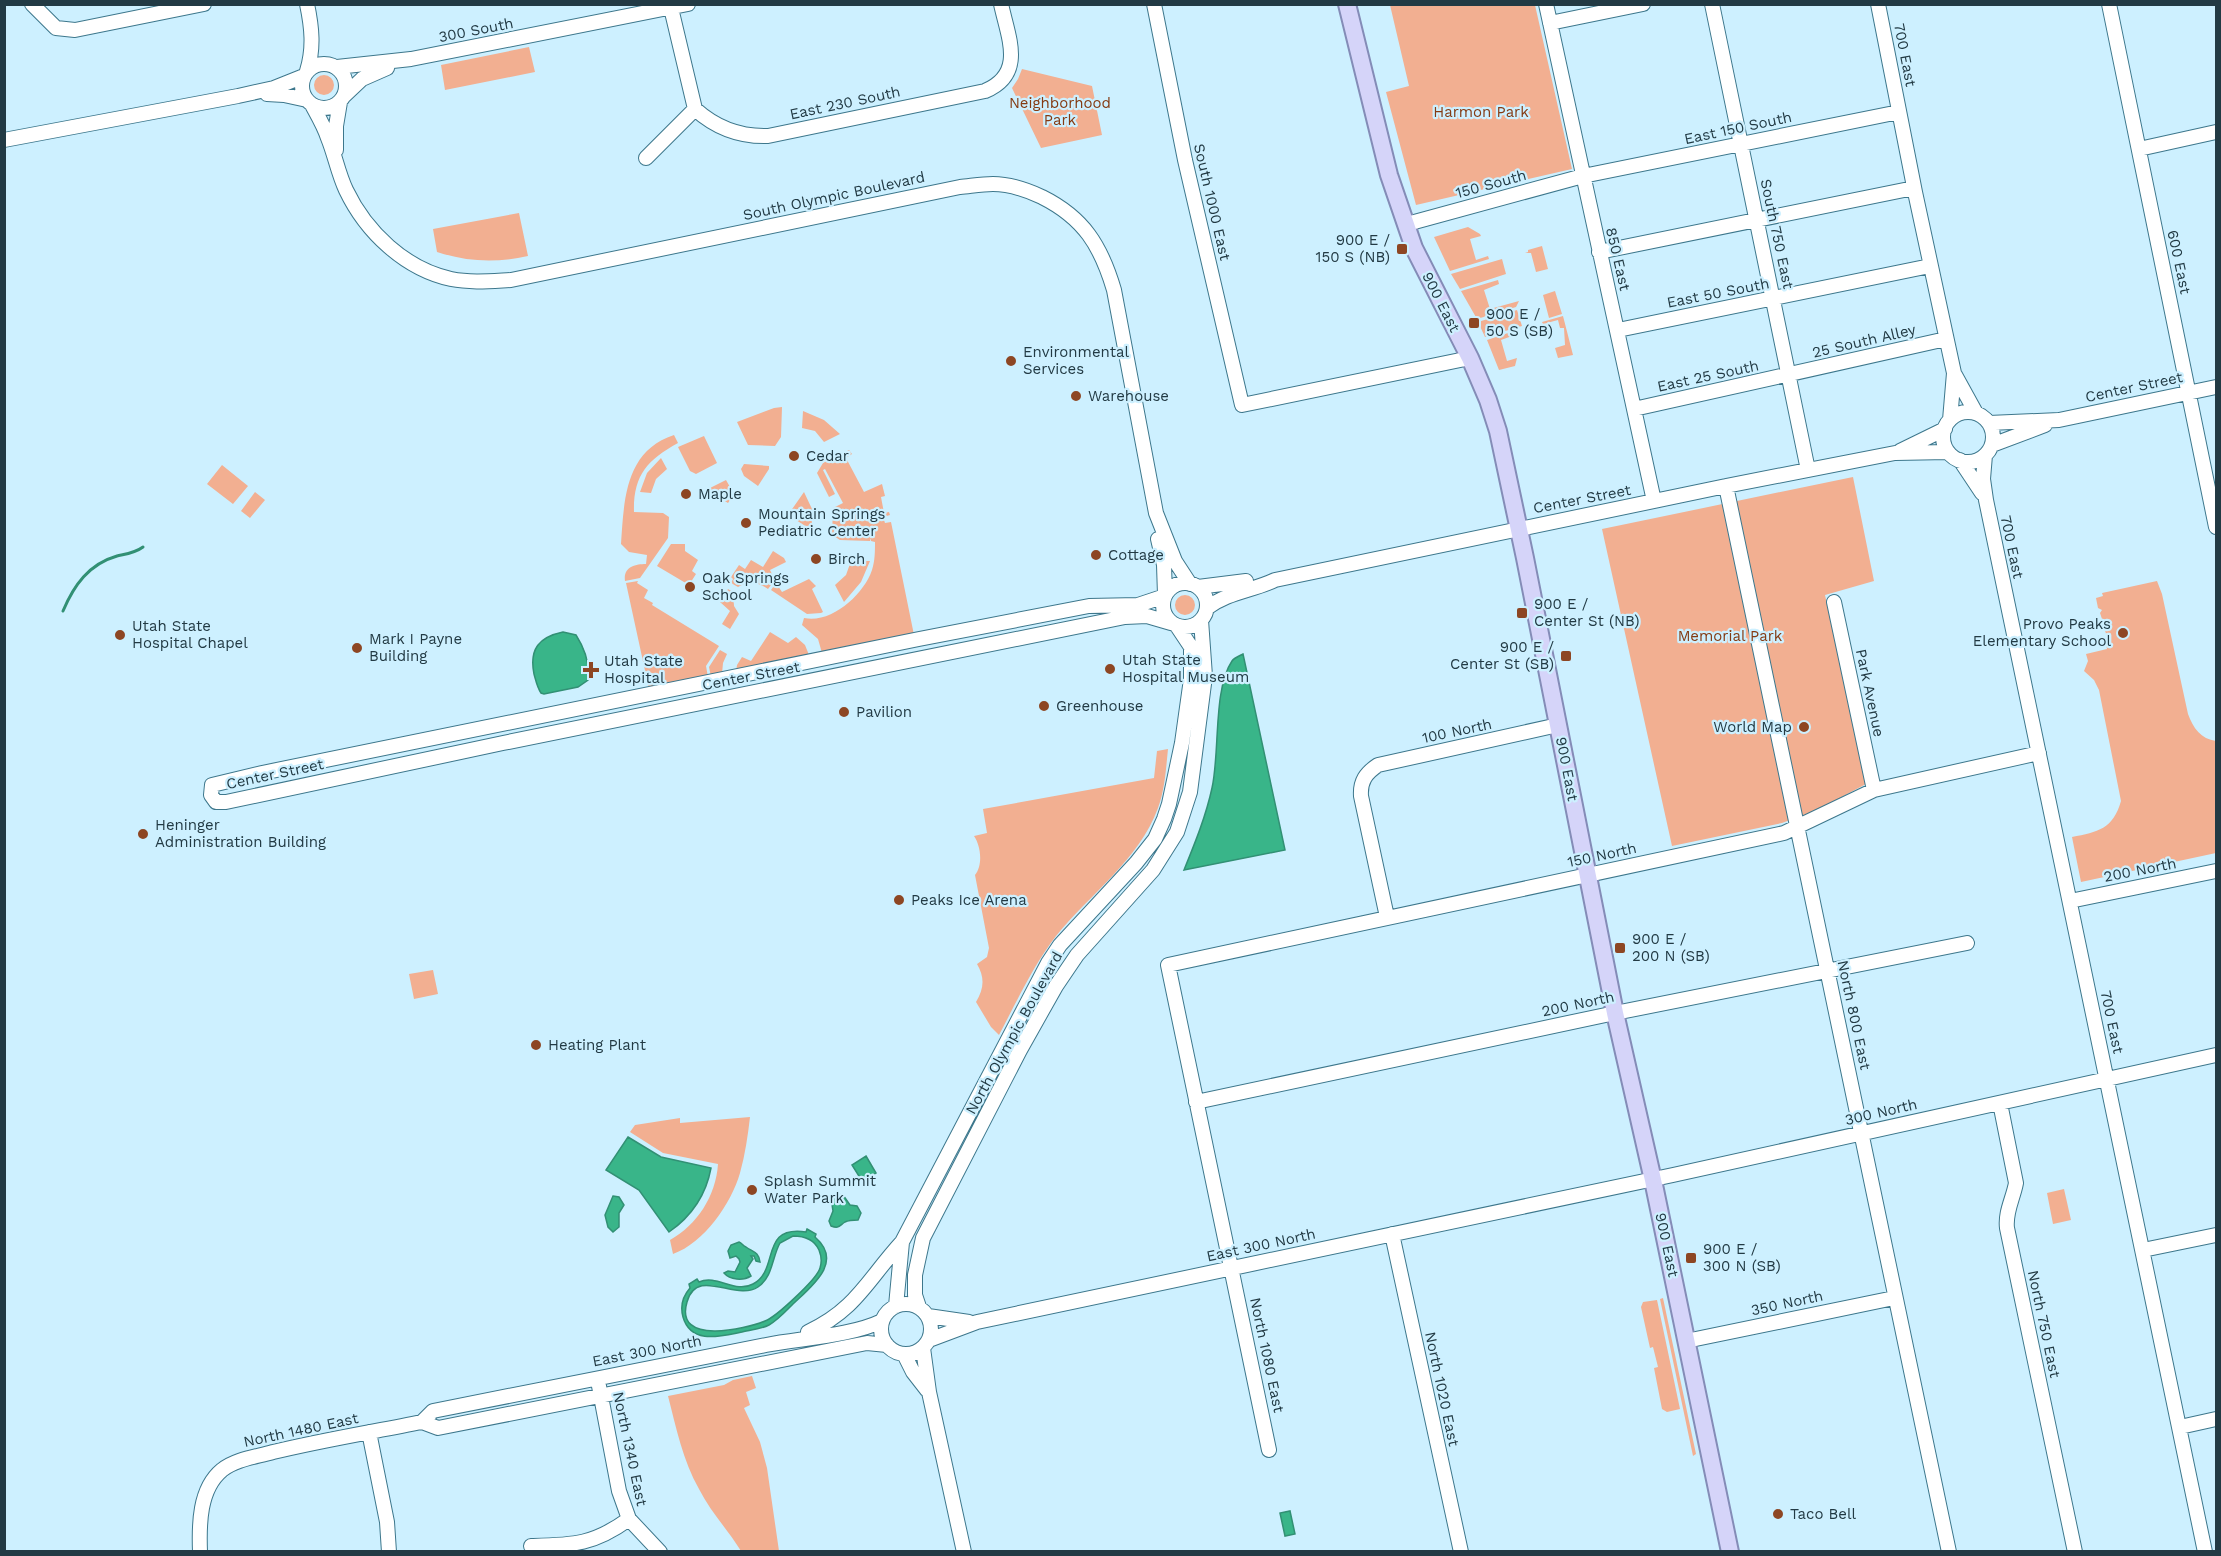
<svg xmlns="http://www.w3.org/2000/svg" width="2221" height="1556" viewBox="0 0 2221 1556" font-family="'Work Sans',sans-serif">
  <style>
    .green { fill: #f2af91 }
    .water { fill: #39b589; stroke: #329074; stroke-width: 1.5; fill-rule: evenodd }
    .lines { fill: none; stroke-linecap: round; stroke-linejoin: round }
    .stream { stroke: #329074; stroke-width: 3 }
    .minor-casing { stroke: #3d778c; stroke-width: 16 }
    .major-casing { stroke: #848cb7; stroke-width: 20 }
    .minor { stroke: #fff; stroke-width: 14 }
    .major { stroke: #d5d4f9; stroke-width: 16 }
    .poi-dot { fill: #8d4623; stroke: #cdf0ff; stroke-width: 2 }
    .labels { text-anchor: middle; stroke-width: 4.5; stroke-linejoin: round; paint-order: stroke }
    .street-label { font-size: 15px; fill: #223a44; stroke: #cdf0ff }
    .park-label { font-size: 15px; fill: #843a12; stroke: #cdf0ff }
    .poi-label { font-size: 15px; fill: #223a44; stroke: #cdf0ff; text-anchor: start }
  </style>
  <rect width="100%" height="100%" fill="#cdf0ff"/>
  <path class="green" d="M1390 5H1535L1572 169 1416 205 1386 92 1409 86Z
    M529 47 535 72 445 90 441 65Z
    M1022 69 1092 86 1102 135 1041 148 1012 88 1018 79Z
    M314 85a10 10 0 1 1 20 0a10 10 0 1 1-20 0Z
    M519 213 528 256C496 263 468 262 437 252L433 229Z
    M1468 227 1480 234 1481 236 1470 239 1476 260 1488 256 1489 259 1450 271 1434 237Z
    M1542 246 1548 269 1536 272 1531 253H1525L1528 252V250Z
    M1502 259 1506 274 1460 289 1451 274Z
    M1498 280 1499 284 1484 290 1490 309 1519 301 1516 307 1477 319 1461 291Z
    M1555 291 1562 314 1549 318 1543 295Z
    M1517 310 1522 326 1485 337 1478 322Z
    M1563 316 1573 355 1558 358 1555 348 1565 345 1564 328H1560L1558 320 1543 324 1542 322Z
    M1511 332 1512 336 1501 340 1507 361 1517 358 1515 366 1499 370 1487 340Z
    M782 407 781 437 775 446 748 445 737 422 774 408Z
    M803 411 824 420 840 434 824 442 815 431 802 428Z
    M674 435 678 443C647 460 633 476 634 512L663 513 669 517 668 538 640 578 625 581C623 567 635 564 646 564L647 555 629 552 621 544C624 500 625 451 674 435Z
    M704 436 717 463 696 474 690 471 678 447Z
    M849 450 852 454 846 458 864 492 882 484 885 496 881 497 884 513 889 512 890 515 883 517 885 523 891 522 914 635 822 653 818 639 802 625 804 618C832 624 864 594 872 570 875 561 875 551 875 542L871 541V538L870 541 840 540 832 535 833 508 843 503 825 469 823 470 835 494 829 497 817 473 823 463Z
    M661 458 667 469 656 479 651 493 640 492 647 473Z
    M744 464 769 466V469L758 486 744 476 741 469Z
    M222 465 248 486 233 504 207 484Z
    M1853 477 1874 581 1825 595 1866 784 1817 810 1782 823 1672 846 1602 529Z
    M726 480 734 494 728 503 712 493 710 488Z
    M255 492 265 500 250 518 241 511Z
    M804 492 812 509V527H807L788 515Z
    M671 544H685V551L698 560 692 571 696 574 689 585 657 566Z
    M773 551 784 558 786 562 770 570 775 580 768 589C757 582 749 580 738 587L731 583 733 579 731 577 739 565 745 569 751 560 763 567Z
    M851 561H870L861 582 844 602 835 585 846 575Z
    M809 579 816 586 812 589 823 612 821 613 807 614 771 590 776 583 782 592Z
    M638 581 637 583 648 590 644 598 653 603 652 605 719 646 706 666 708 677 649 689 626 583Z
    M2157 581 2162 594 2188 714C2193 728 2201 739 2216 741V853L2081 882 2072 837C2098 832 2113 829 2121 801L2099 690 2094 680 2084 671 2088 661 2086 654 2107 649 2105 640 2107 637 2104 627 2107 622 2102 619 2100 613 2102 610 2098 608 2096 598 2103 596 2102 593Z
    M728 589 733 592 734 606 739 614 730 629 722 624 730 611 720 602Z
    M1175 605a10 10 0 1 1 20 0a10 10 0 1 1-20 0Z
    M770 632 788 643 796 637 805 645 809 655 736 672 737 665 742 657 751 661Z
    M720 650 727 654 723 663 722 674 711 677 709 667Z
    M1168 749C1166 768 1165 789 1158 808 1139 860 1090 894 1056 936 1033 966 1017 1001 999 1035L991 1027 976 1002C984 988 985 978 977 964L987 957 989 948 975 875C983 865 981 846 974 836L987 833 983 809 1154 778 1157 751Z
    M433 970 438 994 414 999 409 974Z
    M750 1117C748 1135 745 1155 740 1173 731 1204 704 1243 673 1254L670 1240C697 1225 716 1196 718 1164L663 1153 630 1132 635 1125 680 1118V1123Z
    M2064 1189 2071 1220 2053 1224 2047 1193Z
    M1663 1298 1696 1454 1693 1456 1660 1299Z
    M1657 1300 1680 1409 1667 1412 1662 1409 1654 1368 1658 1367 1653 1347 1650 1348 1641 1307 1643 1302Z
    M752 1376 756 1388 746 1392 750 1405 744 1408 760 1442 767 1468 779 1551H741C728 1530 710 1511 699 1489 683 1461 676 1427 668 1396L724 1385 733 1380Z"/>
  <path class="water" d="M563 632 576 635C585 649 590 663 588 680L578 687 544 694 541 693C537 687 536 681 534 674 529 649 539 637 563 632Z
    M1243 654 1285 850 1184 870C1195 843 1206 816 1212 788 1220 753 1213 689 1232 661 1234 658 1239 656 1243 654Z
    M628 1137 661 1157 711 1168C706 1195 692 1216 669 1232L639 1190 606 1170Z
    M866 1156 876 1173 862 1181 852 1165Z
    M837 1194 843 1195 850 1205 857 1206 861 1213 858 1220C854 1220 849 1220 845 1222 839 1226 839 1229 831 1226L829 1221 833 1211 831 1198Z
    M613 1196 619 1197 624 1205 619 1213V1227L613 1232 608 1227 605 1215Z
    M807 1229 816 1234 815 1237C844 1262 812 1286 793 1304 786 1311 778 1320 769 1325 761 1329 751 1330 742 1332 721 1336 691 1345 683 1317 680 1306 683 1296 690 1288L689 1284 697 1279 699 1282C717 1274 735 1294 753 1284 780 1270 759 1225 806 1232ZM793 1236C803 1236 814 1239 819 1250 821 1255 822 1262 820 1268 817 1279 776 1317 765 1321 746 1329 674 1346 687 1302 697 1266 736 1302 758 1287 773 1277 772 1257 780 1243Z
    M739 1242C742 1243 743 1246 746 1247 753 1252 759 1252 760 1262L756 1261 754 1256H751L753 1259 747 1268 751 1276C743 1281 730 1280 724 1273L728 1271 735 1272 740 1262 739 1259 736 1256 730 1258 728 1251 731 1245Z
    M1290 1511 1295 1534 1285 1536 1280 1513Z"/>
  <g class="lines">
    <path class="stream" d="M63 611C74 585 89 564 117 556 126 554 135 553 143 547"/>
    <defs>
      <path id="minor" d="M32 4 56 28 75 30 204 4
        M307 4C312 28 314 48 307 71
        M1154 4 1185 160 1242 405 1470 358
        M1546 4 1654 501
        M1712 4 1808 470
        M1878 4 1915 192 1954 373 1976 413
        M2109 4 2216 527
        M671 8 695 109
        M1550 23 1643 4
        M302 86a22 22 0 1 1 44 0a22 22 0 1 1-44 0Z
        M337 67 411 59 688 4
        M267 94 284 95 307 100
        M344 96 362 79 387 68
        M312 105C318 116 324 126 328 138 335 155 338 173 346 190 366 232 405 269 451 279 471 283 491 281 511 280L960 187C971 186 982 184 993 184 1009 184 1027 190 1042 197 1084 218 1101 246 1114 290L1156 513 1175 561 1190 584
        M695 109C716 128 739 137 768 136L985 91C1026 74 1008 37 1001 4
        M4 140 238 96 274 88 304 76
        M2139 149 2216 132
        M336 150V126L340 102
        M646 158 695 109
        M1407 224 1583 176 1899 112
        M1599 252 1914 188
        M1618 330 1930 266
        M1634 409 1946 339
        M1943 437a25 25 0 1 1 50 0a25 25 0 1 1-50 0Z
        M1950 420 1954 373
        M1989 423 2059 420 2216 387
        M1992 445 2045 425
        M1900 451 1945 429
        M1985 455 1983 479 1986 500 2205 1552
        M1960 460 1982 493
        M1726 486C1803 840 1873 1197 1949 1552
        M1158 539 1164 565 1165 595
        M1163 605a22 22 0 1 1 44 0a22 22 0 1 1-44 0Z
        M1198 587 1246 581
        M1165 596 1138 605 1089 606 919 639 262 773 212 785 211 795 216 802H226L503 743 1125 617 1147 616 1171 623
        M1834 602 1874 790
        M1207 608C1228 592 1252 591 1275 580L1726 486 1895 453 1948 452
        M2070 901 2216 871
        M1387 917 1361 796C1360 781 1366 773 1378 765L1558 725
        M1196 1102 1615 1013 1967 943
        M2000 1103 2016 1183C2013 1199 2005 1212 2007 1228L2075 1552
        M1392 1234 1461 1552
        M2143 1250 2216 1235
        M881 1329a25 25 0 1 1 50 0a25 25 0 1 1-50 0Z
        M896 1306 902 1242 1048 963 1060 945 1136 863 1155 839 1164 819 1169 804 1182 743 1191 679V647L1177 626
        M919 1307 915 1295V1275L923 1238 1020 1050 1056 986 1077 955 1153 870 1177 832 1190 792 1205 676 1201 620
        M928 1316 969 1322
        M808 1332C856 1310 868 1279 902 1242
        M929 1340 977 1322 1673 1175 2216 1055
        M1686 1341 1894 1298
        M923 1348 929 1392 964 1552
        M904 1354 913 1372 927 1390
        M599 1386 619 1491 629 1519 660 1552
        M422 1422 433 1411C544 1388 655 1368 766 1345 802 1338 851 1336 882 1321
        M2180 1427 2216 1419
        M369 1432 387 1522 389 1552
        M1269 1450 1168 965 1784 833 1874 790 2039 753
        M531 1546C573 1545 593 1545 629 1519
        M200 1552C199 1525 199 1489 222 1470 236 1459 256 1457 273 1452 322 1440 372 1432 422 1422L438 1428 867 1343 887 1345"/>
      <path id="major" d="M1347 4 1389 175 1414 248 1470 358 1488 400 1498 431 1525 558 1615 1013 1653 1180 1730 1552"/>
    </defs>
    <use href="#minor" class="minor-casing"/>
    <use href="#major" class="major-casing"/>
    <use href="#minor" class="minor"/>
    <use href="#major" class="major"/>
  </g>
  <g class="poi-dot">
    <rect x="1396" y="243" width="12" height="12" rx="3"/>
    <rect x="1468" y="317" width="12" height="12" rx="3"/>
    <circle cx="1011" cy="361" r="6"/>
    <circle cx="1076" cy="396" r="6"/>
    <circle cx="794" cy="456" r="6"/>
    <circle cx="686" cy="494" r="6"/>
    <circle cx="746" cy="523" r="6"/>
    <circle cx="1096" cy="555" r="6"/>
    <circle cx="816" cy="559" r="6"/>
    <circle cx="690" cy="587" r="6"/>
    <rect x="1516" y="607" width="12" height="12" rx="3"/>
    <circle cx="2123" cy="633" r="6"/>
    <circle cx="120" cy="635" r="6"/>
    <circle cx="357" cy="648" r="6"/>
    <rect x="1560" y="650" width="12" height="12" rx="3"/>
    <circle cx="1110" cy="669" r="6"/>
    <path d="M588 661h6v6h6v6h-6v6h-6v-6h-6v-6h6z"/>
    <circle cx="1044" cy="706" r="6"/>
    <circle cx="844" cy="712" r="6"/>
    <circle cx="1804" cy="727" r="6"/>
    <circle cx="143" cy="834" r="6"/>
    <circle cx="899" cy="900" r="6"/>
    <rect x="1614" y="942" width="12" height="12" rx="3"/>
    <circle cx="536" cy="1045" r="6"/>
    <circle cx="752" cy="1190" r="6"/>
    <rect x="1685" y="1252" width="12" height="12" rx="3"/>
    <circle cx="1778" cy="1514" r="6"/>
  </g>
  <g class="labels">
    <g class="street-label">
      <text transform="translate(476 30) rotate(-11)" y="5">300 South</text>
      <text transform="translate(1905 55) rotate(79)" y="5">700 East</text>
      <text transform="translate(845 103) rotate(-12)" y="5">East 230 South</text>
      <text transform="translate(1738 128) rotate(-12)" y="5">East 150 South</text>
      <text transform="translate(1491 184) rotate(-15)" y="5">150 South</text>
      <text transform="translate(834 196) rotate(-12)" y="5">South Olympic Boulevard</text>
      <text transform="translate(1212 202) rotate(77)" y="5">South 1000 East</text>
      <text transform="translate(1777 234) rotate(78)" y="5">South 750 East</text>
      <text transform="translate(1618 259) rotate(77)" y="5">850 East</text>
      <text transform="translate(2179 262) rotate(78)" y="5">600 East</text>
      <text transform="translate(1718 293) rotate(-11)" y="5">East 50 South</text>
      <text transform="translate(1441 302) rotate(63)" y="5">900 East</text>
      <text transform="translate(1864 341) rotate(-13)" y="5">25 South Alley</text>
      <text transform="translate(1708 376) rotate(-12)" y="5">East 25 South</text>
      <text transform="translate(2134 387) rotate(-12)" y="5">Center Street</text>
      <text transform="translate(1582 499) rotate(-11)" y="5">Center Street</text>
      <text transform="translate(2012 547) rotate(78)" y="5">700 East</text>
      <text transform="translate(751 676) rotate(-11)" y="5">Center Street</text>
      <text transform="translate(1870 693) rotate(78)" y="5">Park Avenue</text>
      <text transform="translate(1457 731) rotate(-12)" y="5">100 North</text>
      <text transform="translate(1567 769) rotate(79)" y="5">900 East</text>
      <text transform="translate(275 774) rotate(-12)" y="5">Center Street</text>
      <text transform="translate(1602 855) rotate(-12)" y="5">150 North</text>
      <text transform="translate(2140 870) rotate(-11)" y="5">200 North</text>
      <text transform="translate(1578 1004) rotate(-12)" y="5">200 North</text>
      <text transform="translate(1854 1015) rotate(78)" y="5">North 800 East</text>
      <text transform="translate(2112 1022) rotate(78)" y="5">700 East</text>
      <text transform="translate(1014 1033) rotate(-61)" y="5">North Olympic Boulevard</text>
      <text transform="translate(1881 1112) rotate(-13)" y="5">300 North</text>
      <text transform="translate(1261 1245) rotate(-12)" y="5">East 300 North</text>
      <text transform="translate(1667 1245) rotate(78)" y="5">900 East</text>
      <text transform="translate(1787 1303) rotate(-12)" y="5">350 North</text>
      <text transform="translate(2044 1324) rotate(78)" y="5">North 750 East</text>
      <text transform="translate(647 1351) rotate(-11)" y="5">East 300 North</text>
      <text transform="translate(1267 1355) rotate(78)" y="5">North 1080 East</text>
      <text transform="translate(1442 1389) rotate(78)" y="5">North 1020 East</text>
      <text transform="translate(301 1430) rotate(-12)" y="5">North 1480 East</text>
      <text transform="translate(630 1449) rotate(78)" y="5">North 1340 East</text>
    </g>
    <g class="park-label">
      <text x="1060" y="108">Neighborhood<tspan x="1060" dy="17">Park</tspan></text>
      <text x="1481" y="117">Harmon Park</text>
      <text x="1730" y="641">Memorial Park</text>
    </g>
    <g class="poi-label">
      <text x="1390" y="245" text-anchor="end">900 E /<tspan x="1390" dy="17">150 S (NB)</tspan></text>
      <text x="1486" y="319">900 E /<tspan x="1486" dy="17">50 S (SB)</tspan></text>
      <text x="1023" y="357">Environmental<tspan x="1023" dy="17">Services</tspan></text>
      <text x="1088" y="401">Warehouse</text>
      <text x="806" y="461">Cedar</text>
      <text x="698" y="499">Maple</text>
      <text x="758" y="519">Mountain Springs<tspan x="758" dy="17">Pediatric Center</tspan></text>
      <text x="1108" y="560">Cottage</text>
      <text x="828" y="564">Birch</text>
      <text x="702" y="583">Oak Springs<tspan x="702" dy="17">School</tspan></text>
      <text x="1534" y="609">900 E /<tspan x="1534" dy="17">Center St (NB)</tspan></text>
      <text x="2111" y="629" text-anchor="end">Provo Peaks<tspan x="2111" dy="17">Elementary School</tspan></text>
      <text x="132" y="631">Utah State<tspan x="132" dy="17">Hospital Chapel</tspan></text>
      <text x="369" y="644">Mark I Payne<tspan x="369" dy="17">Building</tspan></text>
      <text x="1554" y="652" text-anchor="end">900 E /<tspan x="1554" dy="17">Center St (SB)</tspan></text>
      <text x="1122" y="665">Utah State<tspan x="1122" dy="17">Hospital Museum</tspan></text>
      <text x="604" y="666">Utah State<tspan x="604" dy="17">Hospital</tspan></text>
      <text x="1056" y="711">Greenhouse</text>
      <text x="856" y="717">Pavilion</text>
      <text x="1792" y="732" text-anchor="end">World Map</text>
      <text x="155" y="830">Heninger<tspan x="155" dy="17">Administration Building</tspan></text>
      <text x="911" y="905">Peaks Ice Arena</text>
      <text x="1632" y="944">900 E /<tspan x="1632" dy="17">200 N (SB)</tspan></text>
      <text x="548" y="1050">Heating Plant</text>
      <text x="764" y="1186">Splash Summit<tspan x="764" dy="17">Water Park</tspan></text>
      <text x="1703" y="1254">900 E /<tspan x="1703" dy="17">300 N (SB)</tspan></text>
      <text x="1790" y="1519">Taco Bell</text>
    </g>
  </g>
  <rect width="2221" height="1556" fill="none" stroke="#223a44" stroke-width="12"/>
</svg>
